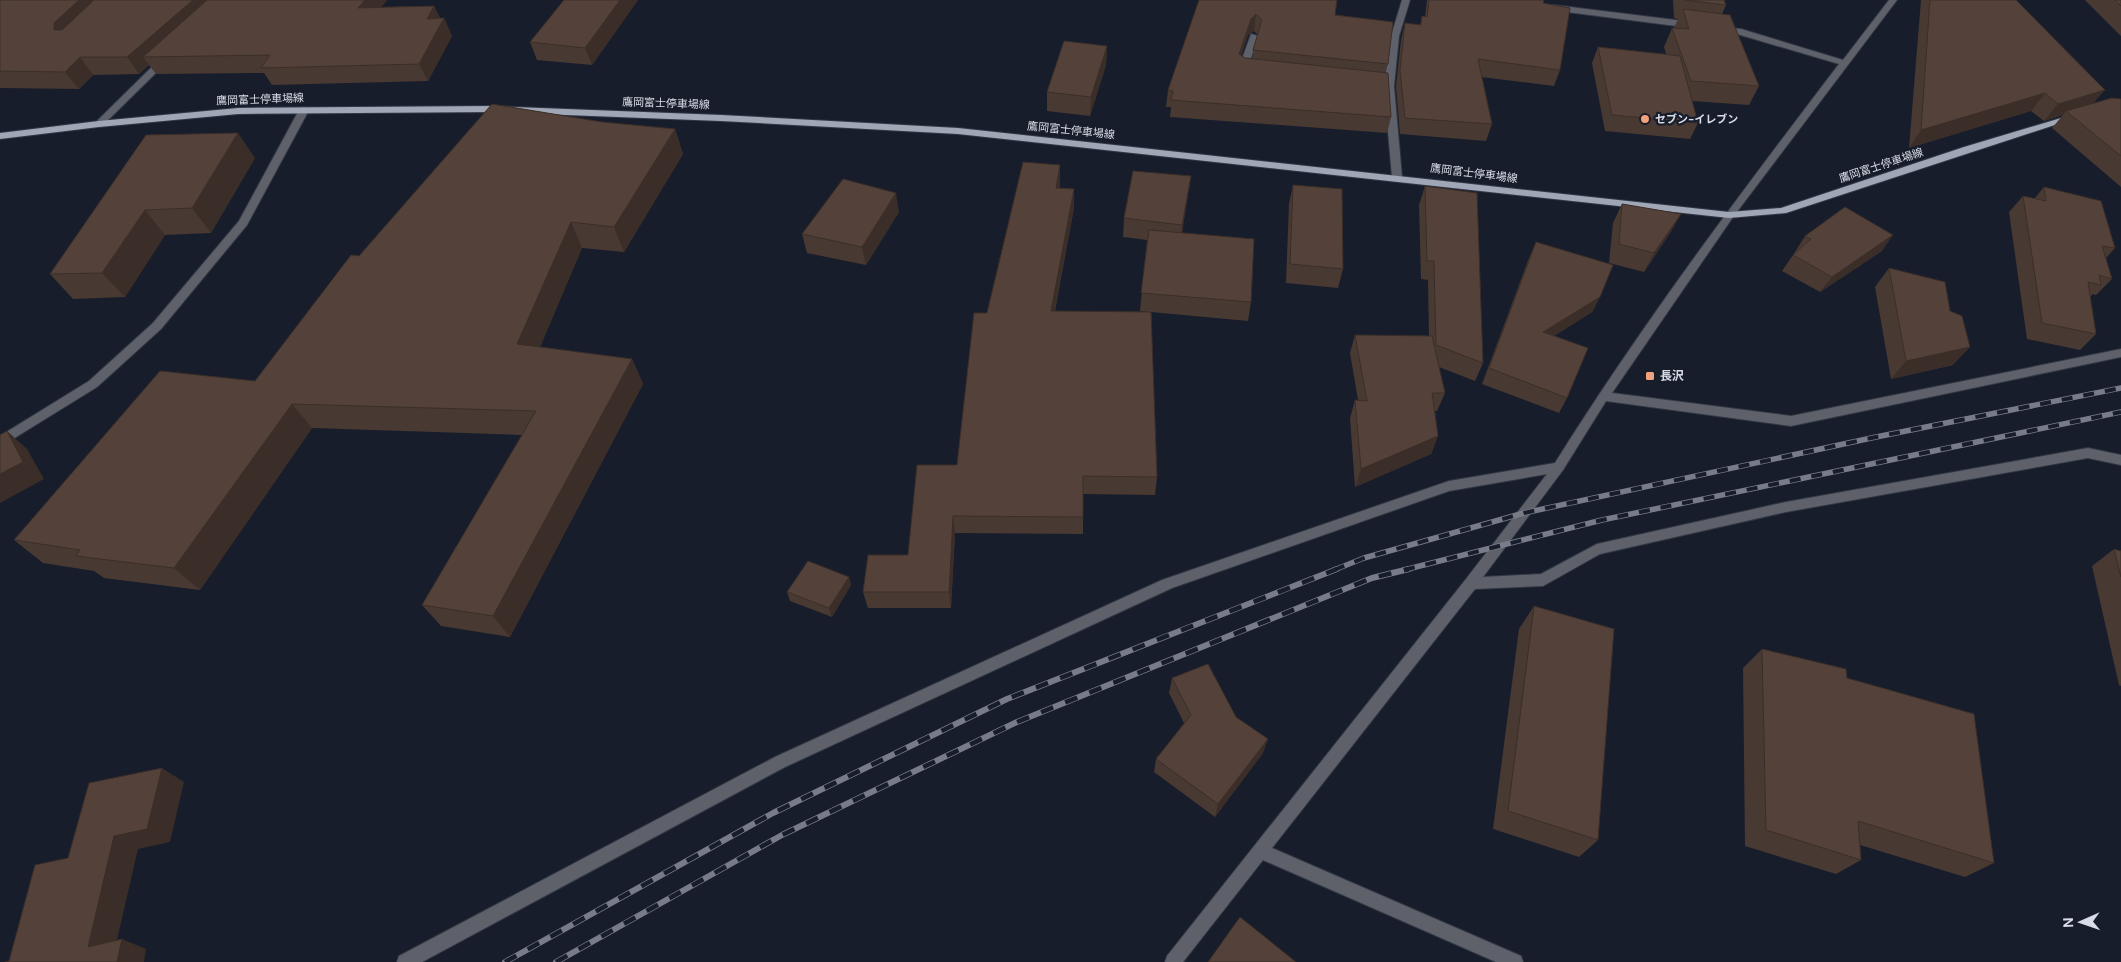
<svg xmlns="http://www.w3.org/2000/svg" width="2121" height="962" viewBox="0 0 2121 962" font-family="'DM Sans','Noto Sans JP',sans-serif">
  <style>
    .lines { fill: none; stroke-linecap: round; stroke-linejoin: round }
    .minor-casing { stroke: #323845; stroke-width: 2 }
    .major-casing { stroke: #323845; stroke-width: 2 }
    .minor { fill: #5e6169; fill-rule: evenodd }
    .major { fill: #9fa6b6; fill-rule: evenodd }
    .rail-far1-casing { stroke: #777c88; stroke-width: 5.5 }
    .rail-casing { stroke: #777c88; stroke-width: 6 }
    .rail-far1 { stroke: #171d2b; stroke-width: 4; stroke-dasharray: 11; stroke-linecap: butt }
    .rail { stroke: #171d2b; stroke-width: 4.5; stroke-dasharray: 13; stroke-linecap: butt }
    .wall { fill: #483932; fill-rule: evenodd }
    .shaded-wall { fill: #3b2e29 }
    .building { fill: #54423a; stroke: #3b2e29 }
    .poi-dot { fill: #f1a17c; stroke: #171d2b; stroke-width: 2 }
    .labels { text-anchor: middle; stroke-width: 4.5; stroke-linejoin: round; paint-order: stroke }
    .far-street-label { font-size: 11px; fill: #d8dce6; stroke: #171d2b }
    .far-poi-label { font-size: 11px; font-weight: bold; fill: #d8dce6; stroke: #171d2b; text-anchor: start }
    .poi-label { font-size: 12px; font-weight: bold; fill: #d8dce6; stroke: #171d2b; text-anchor: start }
  </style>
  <rect width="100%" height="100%" fill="#171d2b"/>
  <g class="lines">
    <defs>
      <path id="minor" d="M1402 0H1410L1399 36 1394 86 1402 177 1397 180 1392 177 1384 86 1391 36Z
        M1889 0H1897L1733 217 1612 393 1791 416 2121 349V357L1791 426 1606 401 1563 470 1483 577 1541 574 1597 544 1786 502 2088 448 2121 455V465L2088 458 1786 512 1600 554 1543 586 1475 589 1272 848 1521 956 1523 962H1496L1263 860 1183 962H1165L1167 956 1466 579 1547 474 1449 491 1172 588 785 767 422 962H397L399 956 775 757 1162 580 1449 481 1555 463C1642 324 1740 194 1839 64L1737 34 1717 31V27L1741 29 1843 60Z
        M1554 5 1692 22 1696 25 1692 28 1551 10 1550 8Z
        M1251 34 1258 36 1248 68 1252 70 1243 73 1238 70Z
        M165 56 170 59 168 61 102 126H96V122L162 57Z
        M304 107 309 110 247 225 161 329 97 387 0 447V436L89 381 153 323 239 221 299 110Z"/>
      <path id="major" d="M492 106 721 115 958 128 1729 212 1781 208 1964 147 2071 115 2074 114 2079 117 1786 213 1729 218 958 134 721 121 492 112 238 114 99 127 0 139V133L99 121 238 108Z"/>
    </defs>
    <use href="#minor" class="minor-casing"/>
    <use href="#major" class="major-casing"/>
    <use href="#minor" class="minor"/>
    <use href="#major" class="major"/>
    <defs>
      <path id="rail-far1" d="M1334 570 1364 558 1524 513 1876 437 2121 388
        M1404 570 1602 520 2121 412"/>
      <path id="rail" d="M505 962 773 813 1007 699 1337 569
        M556 962 782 835 1017 722 1372 578 1409 569"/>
    </defs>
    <use href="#rail-far1" class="rail-far1-casing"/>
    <use href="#rail" class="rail-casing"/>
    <use href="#rail-far1" class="rail-far1"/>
    <use href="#rail" class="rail"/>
  </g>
  <path class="wall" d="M0 0H387L381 7 434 6 440 18H444L452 36 428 81 272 85 264 73 156 74 149 65 139 74 93 75 79 89 0 88Z
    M564 0H638L592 65 537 60 530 42Z
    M1199 0 1335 15 1388 64 1385 73 1391 117 1387 133 1170 117 1171 107H1166L1168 90ZM1254 31 1258 35 1253 50 1252 59 1245 58 1241 56 1248 35Z
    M1427 0H1544L1543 3 1560 70 1554 86 1481 77 1492 124 1486 141 1400 134 1396 86 1401 40 1405 23 1420 25 1422 16 1425 17Z
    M1673 0H1724L1726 5 1722 14 1759 86 1749 105 1692 101 1698 123 1690 139 1605 131 1592 63 1598 47 1666 54 1664 47 1672 28H1674L1678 19 1674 18Z
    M1921 0H2016L2094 103 2121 99V187L2052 128 2063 115 2044 121 2031 111 1909 148Z
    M2085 0H2121V36Z
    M1107 46 1106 65 1090 116 1047 111V92Z
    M602 122 675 129 683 154 624 252 582 248 540 347 632 359 643 384 510 637 441 626 422 605 522 435 312 428 200 590 104 578 94 571 43 563 14 540 255 381 359 256Z
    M146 135 255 158 211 233 165 235 125 297 73 299 50 274Z
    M1060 184V188L1074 189V208L1055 311 1148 312 1140 311 1147 240 1123 237 1124 218 1188 195 1182 233 1251 302 1248 321 1151 312 1157 477 1155 495 1083 494V534L955 533 951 608H868L863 592 908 555 957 465 987 313Z
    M1293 185 1343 269 1338 288 1286 283 1289 204Z
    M1425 186 1483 363 1475 381 1439 367 1445 393 1437 411H1435L1438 436 1431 454 1355 487 1350 418 1355 400H1358L1350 353 1355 335 1429 336 1428 280 1421 279 1419 205Z
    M2044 187 2115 248 2106 258 2112 279 2096 295 2093 294 2090 297 2096 334 2080 350 2027 339 2009 212 2023 196 2034 199Z
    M1622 204 1681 214 1670 233 1644 272 1609 263 1613 223Z
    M899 212 866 265 807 253 802 234Z
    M1805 236 1882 251 1820 292 1782 271 1793 255 1795 252Z
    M1536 242 1600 297 1592 312 1554 336 1567 398 1559 413 1482 384 1529 258Z
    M1889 268 1953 365 1891 379 1875 287Z
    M2114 549 2121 551V686L2119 685 2092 566Z
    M849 577 851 585 832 617 790 601 787 592Z
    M1534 606 1598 840 1579 857 1493 829 1519 629Z
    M1762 649 1847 678 1994 863 1965 877 1860 845 1861 860 1836 874 1745 846 1743 668Z
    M1172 678 1236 717 1263 753 1215 817 1154 772 1156 759 1184 723 1169 693Z"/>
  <path class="shaded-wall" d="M79 0H109L67 41 54 30V23Z
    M193 0H224L143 57 149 65 139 74 127 57Z
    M365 0H387L367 25 358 8Z
    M620 0H638L592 65 585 48Z
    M434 6 442 23 444 18 452 36 428 81 419 64 427 19Z
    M1256 14 1254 31 1248 35 1236 71 1239 54 1251 19Z
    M1107 46 1106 65 1090 116 1091 97Z
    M80 57 93 75 79 89 65 72Z
    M2105 90 2090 107 2066 111 2063 115 2044 121 2058 104Z
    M2045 93 2031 111 1909 148 1921 130Z
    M675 129 683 154 624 252 614 227Z
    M238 133 255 158 211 233 192 208Z
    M1060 165V184L1056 207V188Z
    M1191 176 1188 195 1180 244 1182 225Z
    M1074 189V208L1051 329V311Z
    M896 193 899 212 866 265 862 247Z
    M145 210 165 235 125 297 102 273Z
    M1681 214 1670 233 1644 272 1654 253Z
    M571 222 582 248 531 368 517 344Z
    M1893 235 1882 251 1820 292 1832 277Z
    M1600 297 1592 312 1536 347 1543 332Z
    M1970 347 1953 365 1891 379 1906 361Z
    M632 359 643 384 510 637 493 616Z
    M292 404 312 428 200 590 174 568Z
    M7 431 27 449 44 479 0 503V474Z
    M1438 436 1431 454 1355 487 1361 469Z
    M953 516 955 533 951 608 949 592Z
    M849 577 851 585 832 617 829 608Z
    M1268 739 1263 753 1215 817 1218 804Z
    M162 768 184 782 170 842 138 849 113 957 88 947 114 836Z
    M122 939 146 949 144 962H117Z"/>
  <path class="building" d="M0 0H79L54 23V30H62L94 0H193L127 57H80L65 72 0 71Z
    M207 0H365L358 8 434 6 427 19 444 18 419 64 261 68 270 55 143 57Z
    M564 0H620L585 48 530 42Z
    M1199 0H1337L1335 15 1393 22 1388 64 1253 50 1262 20 1256 14 1251 19 1239 54 1245 58 1388 73 1391 117 1171 100 1173 91 1168 90Z
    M1429 0H1544L1543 3 1570 8 1560 70 1478 59 1492 124 1405 118 1400 70 1405 23 1421 25 1422 16 1427 17Z
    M1685 0H1724L1726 5Z
    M1930 0H2016L2105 90 2058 104 2045 93 1921 130Z
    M2115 0H2121V6Z
    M1683 9 1730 15 1759 86 1691 81 1672 28 1689 29Z
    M1064 41 1107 46 1091 97 1047 92Z
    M1598 47 1680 56 1698 123 1612 115Z
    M2112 98 2121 99V156L2066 111Z
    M492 104 602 122 675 129 614 227 571 222 517 344 632 359 493 616 422 605 536 411 292 404 174 568 76 556 80 550 14 540 160 371 255 381 351 255 359 256Z
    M238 133 192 208 145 210 102 273 50 274 146 135Z
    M1023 162 1060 165 1056 188 1074 189 1051 311 1151 312 1157 477 1083 476V517L953 516 949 592H863L868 555H908L917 465H957L974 313H987Z
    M1133 171 1191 176 1182 225 1124 218Z
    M843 179 896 193 862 247 802 234Z
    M1293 185 1342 189 1343 269 1290 264Z
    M1425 186 1477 193 1483 363 1436 345 1434 261H1427Z
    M2044 187 2101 201 2115 248 2102 246 2112 279 2099 275 2101 285 2088 282 2096 334 2042 323 2023 196 2046 201Z
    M1622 204 1681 214 1654 253 1619 244Z
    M1845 207 1893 235 1832 277 1793 255 1811 239 1805 236Z
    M1149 230 1254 239 1251 302 1141 293Z
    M1536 242 1613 265 1600 297 1543 332 1588 348 1567 398 1489 368Z
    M1889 268 1945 282 1950 311 1962 316 1970 347 1906 361Z
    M1355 335 1432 336 1445 393H1432L1438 436 1361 469 1355 400 1367 401Z
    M7 431 23 462 0 474V435Z
    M2114 549 2121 551V577Z
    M808 561 849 577 829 608 787 592Z
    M1534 606 1614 629 1598 840 1508 811Z
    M1762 649 1846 669 1847 678 1974 714 1994 863 1858 821 1861 860 1766 830Z
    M1208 664 1236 717 1268 739 1218 804 1156 759 1191 715 1172 678Z
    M162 768 147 829 114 836 88 947 122 939 117 962H5L9 961 35 865 68 858 89 783Z
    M1240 917 1296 962H1208Z"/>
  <g class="poi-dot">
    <circle cx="1645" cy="119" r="5"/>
    <rect x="1645" y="371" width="10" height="10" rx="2.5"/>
  </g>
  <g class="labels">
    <g class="far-street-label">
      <text transform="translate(260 99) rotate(-2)" y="4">鷹岡富士停車場線</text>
      <text transform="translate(666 103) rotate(2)" y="4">鷹岡富士停車場線</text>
      <text transform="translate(1071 130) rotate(6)" y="4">鷹岡富士停車場線</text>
      <text transform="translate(1881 165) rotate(-18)" y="4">鷹岡富士停車場線</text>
      <text transform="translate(1474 173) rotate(7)" y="4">鷹岡富士停車場線</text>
    </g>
    <g class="far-poi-label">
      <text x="1655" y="123">セブン-イレブン</text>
    </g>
    <g class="poi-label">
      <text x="1660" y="380">長沢</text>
    </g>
  </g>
  <g transform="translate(2081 922) rotate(268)" stroke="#171d2b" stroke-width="4" paint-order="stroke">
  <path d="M0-4L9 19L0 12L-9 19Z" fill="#d8dce6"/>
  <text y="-8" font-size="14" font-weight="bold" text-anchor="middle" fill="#d8dce6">N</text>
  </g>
</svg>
